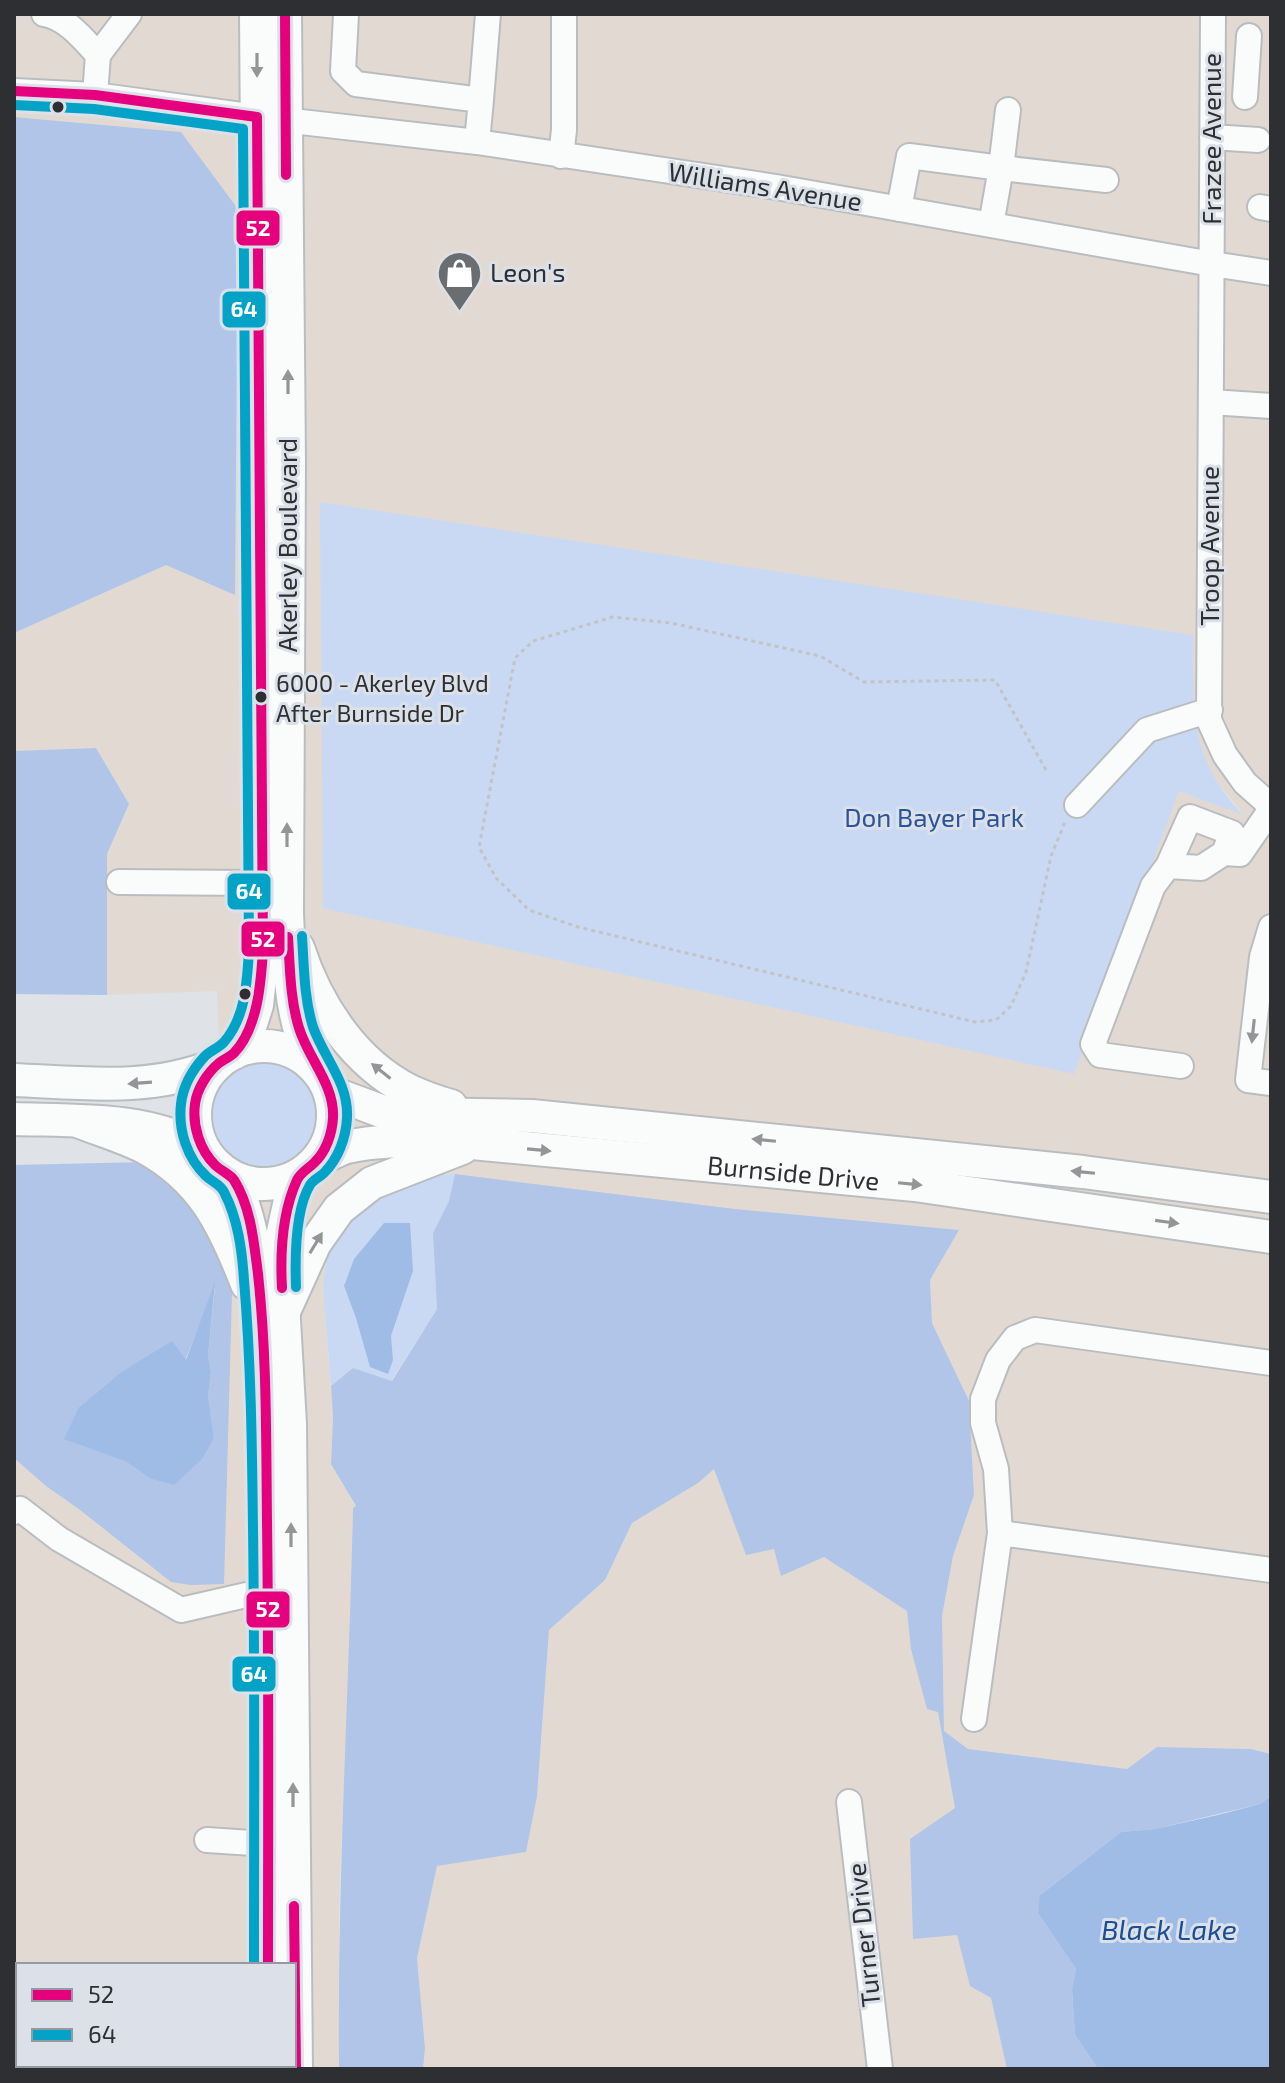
<svg xmlns="http://www.w3.org/2000/svg" width="1285" height="2083" viewBox="0 0 1285 2083" font-family="'Exo 2',sans-serif">
  <style>
    .industrial { fill: #e2dad2; fill-rule: evenodd }
    .green { fill: #cad9f3; fill-rule: evenodd }
    .forest { fill: #b0c5e8; fill-rule: evenodd }
    .water { fill: #9fbce6 }
    .lines { fill: none; stroke-linecap: round; stroke-linejoin: round }
    .minor-casing { stroke: #babdc0; stroke-width: 28 }
    .major-casing { stroke: #babdc0; stroke-width: 36 }
    .path { stroke: #c2c3c5; stroke-width: 3; stroke-dasharray: 4 4; stroke-linecap: butt }
    .minor { stroke: #fafbfb; stroke-width: 24 }
    .major { stroke: #fafbfb; stroke-width: 32 }
    .bus-1-casing { stroke: #dce1e9; stroke-width: 16 }
    .bus-2-casing { stroke: #dce1e9; stroke-width: 16 }
    .bus-1 { stroke: #e5007d; stroke-width: 10 }
    .bus-2 { stroke: #02a3c6; stroke-width: 10 }
    .oneway { fill: #949596 }
    .bus-dot { fill: #2d2f32; stroke: #dce1e9; stroke-width: 3 }
    .labels { text-anchor: middle; stroke-width: 6; stroke-linejoin: round; paint-order: stroke }
    .bus-label { font-size: 24px; fill: #2d2f32; stroke: #dce1e9; text-anchor: start }
    .street-label { font-size: 26px; fill: #2d2f32; stroke: #dce1e9 }
    .poi-label { font-size: 26px; fill: #2d2f32; stroke: #dce1e9; text-anchor: start }
    .park-label { font-size: 26px; fill: #29549c; stroke: #dce1e9 }
    .water-label { font-size: 28px; font-style: italic; fill: #1c4e93; stroke: #dce1e9 }
    .line-badge { stroke: #dce1e9; stroke-width: 3 }
    .badge-label { font-size: 22px; text-anchor: middle; font-weight: bold; fill: #fff }
  </style>
  <rect width="100%" height="100%" fill="#dfe2e6"/>
  <path class="industrial" d="M14 14H1271V1754L1251 1749 1157 1747 1127 1769 968 1749 944 1731 942 1616 953 1556 974 1495 969 1401 932 1323 930 1280 959 1230 735 1209 455 1174 370 1180 323 1288 333 1417 331 1464 356 1507 353 1508 350 1656 339 1901V2069H14V2032H18V2065H294V1965H18V2010H14V1458L46 1486 80 1510 150 1566 235 1183 222 1106 217 991 107 995V854L129 804 96 748 14 751V633L166 565 234 594 238 209 181 132 14 117ZM321 503 1195 726 1205 761 1216 781 1242 813 1179 791 323 907Z
    M715 1468 774 1549 782 1576 824 1557 907 1611 911 1649 938 1712 956 1808 914 1939 957 1934 970 1986 991 1998 1007 2069H423L425 2048 417 1958 437 1866 537 1796 549 1630 605 1580 632 1523 698 1483Z"/>
  <path class="green" d="M320 502 1193 635C1194 710 1188 757 1243 815L1179 791 1074 1074 323 908Z
    M198 1115a60 60 0 1 1 120 0a60 60 0 1 1-120 0Z
    M455 1174 449 1201 433 1233 437 1309 391 1381 353 1368 331 1386 323 1288 331 1214 370 1180ZM413 1271 391 1336 393 1360 387 1374 356 1318 344 1286Z"/>
  <path class="forest" d="M14 117 181 132 238 209 235 595 166 565 14 633Z
    M96 748 129 804 107 854V995L14 994V751Z
    M145 1162 235 1183 224 1584 191 1585 171 1582 80 1510 46 1486 14 1458V1165ZM215 1286 208 1356 211 1372 208 1396 214 1438 203 1458 149 1478 125 1461 79 1407 121 1372 172 1342 185 1361Z
    M455 1174 735 1209 959 1230 930 1280 932 1323 969 1401 974 1495 953 1556 942 1616 944 1731 968 1749 1127 1769 1157 1747 1251 1749 1271 1754V1796L1260 1804 1155 1829 1121 1832 1041 1894 1038 1913 1076 1969 1072 1991 1075 2035 1098 2069H1007L991 1998 970 1986 957 1935 913 1939 910 1839 955 1808 938 1712 927 1709 911 1649 907 1611 824 1557 781 1576 774 1549 746 1555 714 1469 698 1483 632 1523 605 1580 549 1630 537 1796 526 1852 437 1866 417 1958 425 2048 423 2069H339C337 1882 349 1695 353 1508L356 1506 331 1464 333 1417 331 1386 353 1368 392 1381 437 1309 433 1233 449 1201Z"/>
  <path class="water" d="M384 1223H410L413 1271 391 1336 393 1360 388 1374 370 1367 356 1318 344 1286 354 1259Z
    M215 1282 208 1356 211 1372 208 1396 214 1438 203 1458 174 1485 149 1478 125 1461 64 1439 79 1407 121 1372 172 1341 186 1360Z
    M1271 1796V2069H1098L1075 2035 1072 1990 1076 1969 1038 1913 1040 1895 1121 1832 1155 1829 1218 1815 1260 1804Z"/>
  <g class="lines">
    <defs>
      <path id="minor" d="M44 14C67 18 83 39 98 55L95 95
        M346 14 343 71 356 84 481 100 477 142
        M1213 14 1209 720 1225 755 1245 783 1271 806
        M98 55 129 14
        M14 91 95 95 257 117 477 142 776 187 1212 264 1271 273
        M1245 97 1249 36
        M481 100 488 14
        M1008 110 1001 168 1106 180
        M1212 137 1258 140
        M561 156 564 130V14
        M1260 207 1271 209
        M899 209 909 156 1001 168 991 225
        M1211 402 1271 406
        M1077 805 1147 730 1210 710
        M1168 866 1190 817 1232 833 1224 853
        M119 882 262 883
        M1271 927 1262 957 1248 1080 1271 1083
        M1181 1066 1100 1055 1093 1044 1153 886 1168 866 1201 868 1224 853 1240 854 1271 809
        M14 1512 20 1509 59 1539 181 1610 268 1590
        M1000 1533 996 1469 983 1423V1399L998 1360 1015 1338 1035 1330 1271 1363
        M974 1719 1000 1533 1271 1570
        M849 1802 880 2069
        M207 1840 283 1845
        M14 1986H18"/>
      <g id="major">
        <path d="M285 14 289 461 287 913C289 954 289 997 302 1037 306 1048 312 1060 318 1071"/>
        <path d="M298 948C317 1006 354 1063 410 1091 423 1097 437 1102 451 1106"/>
        <circle cx="264" cy="1115" r="69"/>
        <path d="M234 1053 250 1027 257 1005 263 950 256 14"/>
        <path d="M14 1080C84 1083 149 1092 216 1065"/>
        <path d="M330 1092 381 1111 415 1114 532 1116 1083 1172 1271 1197"/>
        <path d="M14 1119C77 1121 145 1117 202 1148"/>
        <path d="M80 1122C101 1130 124 1137 144 1147 203 1179 224 1225 247 1284"/>
        <path id="s1" d="M318 1160C327 1156 337 1150 347 1147 384 1138 424 1142 462 1142L915 1185 1271 1237"/>
        <path d="M233 1178C254 1226 257 1263 261 1314 265 1367 265 1419 266 1472 269 1637 266 1801 268 1965"/>
        <path d="M286 1307 315 1243 339 1209 372 1183 462 1148"/>
        <path d="M269 2065V2069"/>
        <path d="M296 2069 290 1424 281 1268 283 1232 290 1200 299 1176"/>
      </g>
    </defs>
    <use href="#minor" class="minor-casing"/>
    <use href="#major" class="major-casing"/>
    <path class="path" d="M1046 770 995 680 864 682 820 656 671 623 613 617 533 641 515 658 479 847 496 878 529 910 578 927 975 1022 996 1020 1011 1006 1026 972 1051 856 1065 822"/>
    <use href="#minor" class="minor"/>
    <use href="#major" class="major"/>
    <defs>
      <path id="bus-1" d="M285 14 286 175
        M14 91 95 95 257 117 263 950C261 982 258 1028 234 1053 230 1057 223 1060 219 1063 207 1073 197 1089 195 1104 192 1126 200 1150 215 1165 221 1171 230 1174 234 1180 251 1207 254 1243 258 1274 267 1356 266 1439 267 1522 269 1670 268 1817 268 1965
        M282 1288C280 1252 282 1213 297 1180 301 1172 308 1169 314 1163 326 1152 332 1134 333 1118 335 1085 308 1058 299 1028 290 999 290 967 288 937
        M294 1906 296 2069"/>
      <path id="bus-2" d="M14 105 94 109 243 129 249 950C247 981 246 1017 224 1042 219 1048 211 1050 205 1056 193 1069 183 1086 181 1104 178 1130 187 1158 206 1176 212 1182 220 1184 224 1192 238 1219 242 1250 244 1280 251 1362 252 1445 253 1528 255 1674 254 1819 254 1965
        M296 1287C295 1259 295 1210 310 1185 313 1180 320 1177 324 1173 338 1159 346 1138 347 1118 349 1083 324 1058 313 1027 304 998 304 967 302 936"/>
    </defs>
    <use href="#bus-1" class="bus-1-casing"/>
    <use href="#bus-2" class="bus-2-casing"/>
    <use href="#bus-1" class="bus-1"/>
    <use href="#bus-2" class="bus-2"/>
  </g>
  <defs><path id="oneway-solid" d="M-6-.8H1V-3.2L6.5 0L1 3.2V.8H-6Z" transform="scale(2)"/></defs>
  <g class="oneway">
    <use href="#oneway-solid" transform="translate(257 65) rotate(90)"/>
    <use href="#oneway-solid" transform="translate(288 382) rotate(-90)"/>
    <use href="#oneway-solid" transform="translate(287 835) rotate(-90)"/>
    <use href="#oneway-solid" transform="translate(1253 1031) rotate(96)"/>
    <use href="#oneway-solid" transform="translate(381 1071) rotate(-142)"/>
    <use href="#oneway-solid" transform="translate(140 1083) rotate(176)"/>
    <use href="#oneway-solid" transform="translate(764 1140) rotate(-174)"/>
    <use href="#oneway-solid" transform="translate(539 1150) rotate(5)"/>
    <use href="#oneway-solid" transform="translate(1083 1172) rotate(-174)"/>
    <use href="#oneway-solid" transform="translate(910 1184) rotate(6)"/>
    <use href="#oneway-solid" transform="translate(1167 1222) rotate(8)"/>
    <use href="#oneway-solid" transform="translate(316 1243) rotate(-59)"/>
    <use href="#oneway-solid" transform="translate(291 1535) rotate(-90)"/>
    <use href="#oneway-solid" transform="translate(293 1795) rotate(-90)"/>
  </g>
  <defs>
    <symbol id="shop-pin" viewBox="-11 -11 22 30"><path d="M0 17L-7.5 6A9.5 9.5 0 1 1 7.5 6Z" fill="#6b6e71" stroke="#dce1e9"/><path d="M-5-2.5h2.3a2.7 3.5 0 0 1 5.4 0H5L5.5 6h-11ZM-1.5-2.5h3a1.5 2.3 0 0 0-3 0Z" fill="#fff"/></symbol>
  </defs>
  <g fill-rule="evenodd">
    <use href="#shop-pin" x="434" y="248" width="51" height="69"/>
  </g>
  <g class="bus-dot">
    <circle cx="58" cy="107" r="7"/>
    <circle cx="261" cy="697" r="7"/>
    <circle cx="245" cy="994" r="7"/>
  </g>
  <g class="labels">
    <g class="bus-label">
      <text x="276" y="692">6000 - Akerley Blvd<tspan x="276" dy="30">After Burnside Dr</tspan></text>
    </g>
    <g class="street-label">
      <text transform="translate(1212 139) rotate(-90)" y="9">Frazee Avenue</text>
      <text transform="translate(765 187) rotate(9)" y="9">Williams Avenue</text>
      <text transform="translate(288 545) rotate(-90)" y="9">Akerley Boulevard</text>
      <text transform="translate(1210 546) rotate(-90)" y="9">Troop Avenue</text>
      <text dy="9" stroke="none"><textPath href="#s1" startOffset="480">Burnside Drive</textPath></text>
      <text transform="translate(864 1935) rotate(-96)" y="9">Turner Drive</text>
    </g>
    <g class="poi-label">
      <text x="490" y="282">Leon's</text>
    </g>
    <g class="park-label">
      <text x="934" y="827">Don Bayer Park</text>
    </g>
    <g class="water-label">
      <text x="1169" y="1940">Black Lake</text>
    </g>
  </g>
  <g class="line-badge">
    <rect x="235" y="209" width="46" height="38" rx="8" fill="#e5007d"/>
    <rect x="221" y="290" width="46" height="39" rx="8" fill="#02a3c6"/>
    <rect x="226" y="872" width="46" height="39" rx="8" fill="#02a3c6"/>
    <rect x="240" y="920" width="46" height="38" rx="8" fill="#e5007d"/>
    <rect x="245" y="1590" width="46" height="39" rx="8" fill="#e5007d"/>
    <rect x="231" y="1655" width="46" height="38" rx="8" fill="#02a3c6"/>
  </g>
  <g class="badge-label">
    <text x="258" y="236">52</text>
    <text x="244" y="317">64</text>
    <text x="249" y="899">64</text>
    <text x="263" y="947">52</text>
    <text x="268" y="1617">52</text>
    <text x="254" y="1682">64</text>
  </g>
  <rect width="1285" height="2083" fill="none" stroke="#2d2f32" stroke-width="32"/>
  <rect x="16" y="1963" width="280" height="104" fill="#dce1e9" stroke="#969aa0" stroke-width="2"/>
  <rect x="32" y="1989" width="40" height="12" fill="#e5007d" stroke="#969aa0" stroke-width="2"/>
  <text x="88" y="2003" font-size="24" fill="#2d2f32">52</text>
  <rect x="32" y="2029" width="40" height="12" fill="#02a3c6" stroke="#969aa0" stroke-width="2"/>
  <text x="88" y="2043" font-size="24" fill="#2d2f32">64</text>
</svg>
